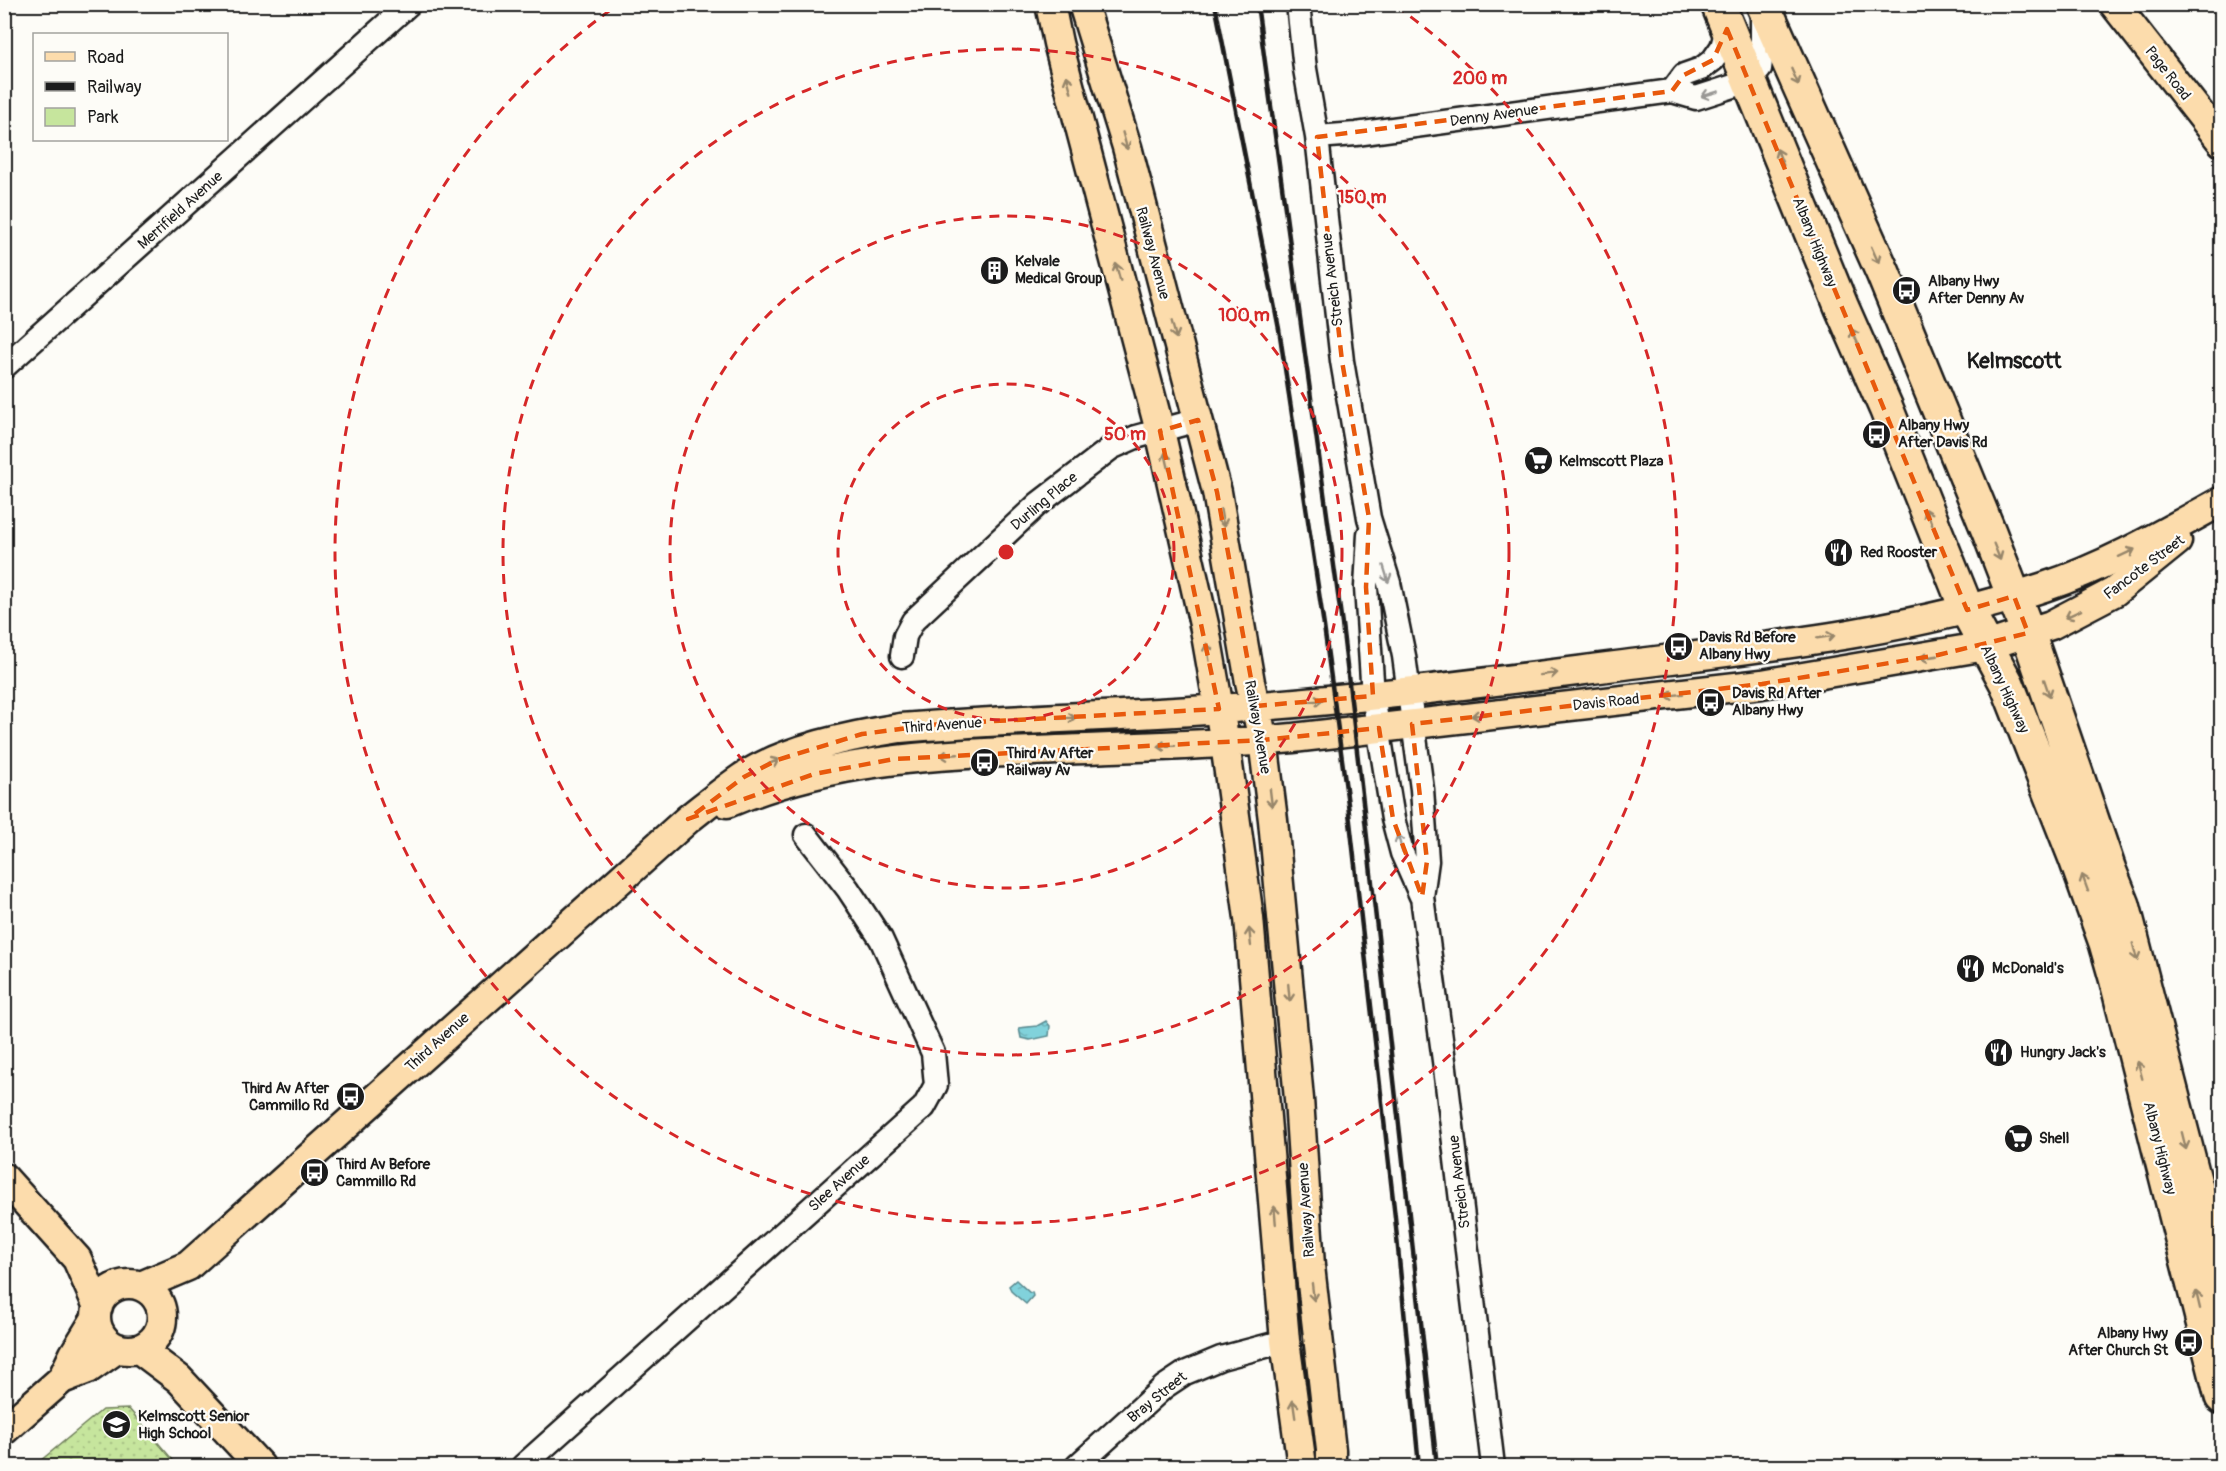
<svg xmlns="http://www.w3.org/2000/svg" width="2226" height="1471" viewBox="0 0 2226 1471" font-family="Pangolin,sans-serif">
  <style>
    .green { fill: url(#green-dots); stroke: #71805c; stroke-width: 1.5 }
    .water { fill: url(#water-ripples); stroke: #59898f; stroke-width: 1.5 }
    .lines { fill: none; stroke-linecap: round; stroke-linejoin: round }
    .minor-casing { stroke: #1c1c1c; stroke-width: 27 }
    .major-casing { stroke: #1c1c1c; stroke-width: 33 }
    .highway-casing { stroke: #1c1c1c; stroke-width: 38 }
    .minor { stroke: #fdfcf7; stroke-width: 22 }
    .major { stroke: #fcdcac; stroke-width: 28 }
    .highway { stroke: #fcdcac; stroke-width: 33 }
    .rail { stroke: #1c1c1c; stroke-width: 4.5 }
    .oneway { stroke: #97866b }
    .oneway2 { stroke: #989794 }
    .marked { fill: none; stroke: #e8590c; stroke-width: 4.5; stroke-dasharray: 12 8; stroke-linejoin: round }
    .ring { fill: none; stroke: #d62828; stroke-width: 3; stroke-dasharray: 10 8 }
    .labels { text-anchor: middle; stroke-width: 4.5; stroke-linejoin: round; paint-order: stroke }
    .street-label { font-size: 15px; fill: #1c1c1c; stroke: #fdfcf7 }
    .poi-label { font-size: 15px; font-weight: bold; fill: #1c1c1c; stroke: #fdfcf7; text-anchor: start }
    .district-label { font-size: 21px; font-weight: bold; fill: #1c1c1c; stroke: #fdfcf7 }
    .centre { fill: #d62828; stroke: #fdfcf7; stroke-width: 3 }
    .ring-label { font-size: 18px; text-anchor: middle; font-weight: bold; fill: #d62828; stroke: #fdfcf7; stroke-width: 4.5; stroke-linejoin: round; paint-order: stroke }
  </style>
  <defs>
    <pattern id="green-dots" width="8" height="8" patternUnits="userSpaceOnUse" patternTransform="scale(1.5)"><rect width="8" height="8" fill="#c6e59d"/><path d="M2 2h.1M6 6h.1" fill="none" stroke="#aac487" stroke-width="1.8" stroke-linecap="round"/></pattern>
    <pattern id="water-ripples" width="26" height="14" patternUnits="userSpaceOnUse" patternTransform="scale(1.5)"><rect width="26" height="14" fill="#81d2db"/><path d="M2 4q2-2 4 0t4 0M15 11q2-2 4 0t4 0" fill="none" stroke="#6fb4bb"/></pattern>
  </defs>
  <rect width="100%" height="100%" fill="#fdfcf7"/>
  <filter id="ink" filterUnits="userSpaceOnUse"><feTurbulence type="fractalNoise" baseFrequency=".0167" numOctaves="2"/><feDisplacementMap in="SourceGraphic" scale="12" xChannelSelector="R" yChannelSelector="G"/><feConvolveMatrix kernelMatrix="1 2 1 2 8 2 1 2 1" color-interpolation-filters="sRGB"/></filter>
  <g filter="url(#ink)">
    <path class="green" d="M129 1409 178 1466H34L102 1410Z"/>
    <path class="water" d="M1046 1021 1050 1026 1049 1036 1030 1040 1021 1038 1019 1028 1037 1026Z
      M1016 1280 1030 1293 1032 1292 1033 1296 1026 1304 1012 1292 1009 1286Z"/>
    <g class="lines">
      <defs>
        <path id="minor" d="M1298 4 1305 69 1317 137 1342 361 1369 518 1389 583 1404 656 1422 789 1427 861 1422 897 1445 1068 1493 1466
          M1672 91 1684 75 1701 69 1713 60 1722 47 1727 29
          M1317 137 1356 134 1672 91 1696 98 1749 81 1760 69 1762 53V13
          M4 367 409 4
          M1369 534 1366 587 1373 696 1393 819 1402 853 1421 896
          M902 656 905 636 913 621 1038 504 1111 448 1136 437 1198 420
          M523 1466 924 1107 936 1085 933 1053 881 939 848 889 806 835
          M1077 1466 1164 1387 1185 1373 1221 1358 1285 1341"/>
        <path id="major" d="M1050 4 1058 43 1160 431 1205 629 1225 743 1249 918 1285 1341 1302 1466
          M1083 4 1127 147 1217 492 1250 682 1263 740 1273 820 1299 1099 1310 1266 1331 1450V1466
          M2114 4 2222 142
          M727 803C829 760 926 755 1034 751 1121 747 1207 746 1293 738L1762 684 1986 646 2051 625 2114 592 2177 541
          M4 1178 77 1259 98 1307
          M96 1317a33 33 0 1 1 66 0a33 33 0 1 1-66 0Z
          M141 1286 188 1266 688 819C706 805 724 790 743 777 787 749 849 736 900 728 1006 719 1113 717 1219 709 1355 700 1489 682 1624 665 1766 647 1908 632 2044 587 2107 566 2164 533 2222 501
          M139 1349 179 1379 260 1466
          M62 1379 74 1354 96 1318
          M4 1430 62 1379 88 1369 118 1348"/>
        <path id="highway" d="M1718 4 1842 308 1886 408 1967 610 2007 684 2076 859 2106 943 2116 978 2222 1397
          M1763 4 1883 273 1989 532 2028 633 2109 870 2123 905 2222 1288"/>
      </defs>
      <use href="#minor" class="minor-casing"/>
      <use href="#major" class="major-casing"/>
      <use href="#highway" class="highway-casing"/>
      <use href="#minor" class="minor"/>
      <use href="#major" class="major"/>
      <use href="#highway" class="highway"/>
      <path class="rail" d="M1215 4 1279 329 1324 626 1348 804 1395 1217 1419 1466
        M1257 4 1342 624 1363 802 1437 1466"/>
    </g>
    <defs><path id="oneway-shaft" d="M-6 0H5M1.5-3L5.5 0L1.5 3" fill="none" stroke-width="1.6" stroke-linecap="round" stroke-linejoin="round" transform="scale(1.5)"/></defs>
    <g class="oneway">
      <use href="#oneway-shaft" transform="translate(1795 77) rotate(66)"/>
      <use href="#oneway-shaft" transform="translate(1069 84) rotate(-105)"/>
      <use href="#oneway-shaft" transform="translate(1125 141) rotate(74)"/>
      <use href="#oneway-shaft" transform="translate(1780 157) rotate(-112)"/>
      <use href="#oneway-shaft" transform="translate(1875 255) rotate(66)"/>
      <use href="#oneway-shaft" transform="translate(1118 272) rotate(-105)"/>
      <use href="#oneway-shaft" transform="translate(1174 330) rotate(75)"/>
      <use href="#oneway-shaft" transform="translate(1855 337) rotate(-114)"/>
      <use href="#oneway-shaft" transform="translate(1167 461) rotate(-103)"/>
      <use href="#oneway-shaft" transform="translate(1929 517) rotate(-112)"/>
      <use href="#oneway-shaft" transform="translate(1222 518) rotate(80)"/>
      <use href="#oneway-shaft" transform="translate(1997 552) rotate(68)"/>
      <use href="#oneway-shaft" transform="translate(2127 553) rotate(-25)"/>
      <use href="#oneway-shaft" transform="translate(2073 614) rotate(155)"/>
      <use href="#oneway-shaft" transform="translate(1826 637) rotate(-9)"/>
      <use href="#oneway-shaft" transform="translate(1208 652) rotate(-99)"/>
      <use href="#oneway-shaft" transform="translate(1929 657) rotate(172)"/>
      <use href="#oneway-shaft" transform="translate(1549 674) rotate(-7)"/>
      <use href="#oneway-shaft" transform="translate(2047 688) rotate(71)"/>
      <use href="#oneway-shaft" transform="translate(1674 695) rotate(173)"/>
      <use href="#oneway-shaft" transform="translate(1314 701) rotate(-5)"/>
      <use href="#oneway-shaft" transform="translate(1480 715) rotate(174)"/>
      <use href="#oneway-shaft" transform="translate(1067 718) rotate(-3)"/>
      <use href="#oneway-shaft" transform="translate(1166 746) rotate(178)"/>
      <use href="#oneway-shaft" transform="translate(949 755) rotate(175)"/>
      <use href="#oneway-shaft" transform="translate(771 763) rotate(-25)"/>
      <use href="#oneway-shaft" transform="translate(1271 798) rotate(83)"/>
      <use href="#oneway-shaft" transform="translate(2085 883) rotate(-110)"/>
      <use href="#oneway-shaft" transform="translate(1250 937) rotate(-96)"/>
      <use href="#oneway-shaft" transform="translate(2135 952) rotate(75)"/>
      <use href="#oneway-shaft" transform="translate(1289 993) rotate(85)"/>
      <use href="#oneway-shaft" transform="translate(2140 1070) rotate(-105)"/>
      <use href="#oneway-shaft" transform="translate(2184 1141) rotate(76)"/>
      <use href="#oneway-shaft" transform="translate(1275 1215) rotate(-95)"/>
      <use href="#oneway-shaft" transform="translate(1313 1292) rotate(83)"/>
      <use href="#oneway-shaft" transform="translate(2198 1300) rotate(-103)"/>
      <use href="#oneway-shaft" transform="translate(1294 1409) rotate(-98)"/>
    </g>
    <g class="oneway2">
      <use href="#oneway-shaft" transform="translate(1710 94) rotate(164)"/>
      <use href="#oneway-shaft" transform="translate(1386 574) rotate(73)"/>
      <use href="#oneway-shaft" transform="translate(1400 843) rotate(-105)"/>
    </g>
  </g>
  <path class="marked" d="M1727 29 1967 610 2014 596 2028 633 1938 655 1762 684 1412 724 1427 861 1422 897 1393 819 1379 728 1263 740 894 759 814 774 688 819 744 777 777 760 862 734 940 724 1219 709 1160 431 1198 420 1217 492 1256 706 1373 696 1366 587 1369 518 1342 361 1317 137 1672 91 1684 75 1713 60Z"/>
  <g class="ring">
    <circle cx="1006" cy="552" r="168"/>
    <circle cx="1006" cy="552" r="336"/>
    <circle cx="1006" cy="552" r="503"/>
    <path d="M1396 6A671 671 0 1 1 616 6"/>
  </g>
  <defs>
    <symbol id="building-disc" viewBox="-11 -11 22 22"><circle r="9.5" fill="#1c1c1c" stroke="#fdfcf7"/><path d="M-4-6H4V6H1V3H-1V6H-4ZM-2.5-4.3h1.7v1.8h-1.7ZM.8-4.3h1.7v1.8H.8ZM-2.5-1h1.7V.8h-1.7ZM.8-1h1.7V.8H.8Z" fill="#fff"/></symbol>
    <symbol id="bus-disc" viewBox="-11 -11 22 22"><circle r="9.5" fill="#1c1c1c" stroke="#fdfcf7"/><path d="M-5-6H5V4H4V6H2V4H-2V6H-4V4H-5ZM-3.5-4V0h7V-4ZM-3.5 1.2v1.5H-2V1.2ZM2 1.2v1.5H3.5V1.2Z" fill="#fff"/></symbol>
    <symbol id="supermarket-disc" viewBox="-11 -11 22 22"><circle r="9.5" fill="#1c1c1c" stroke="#fdfcf7"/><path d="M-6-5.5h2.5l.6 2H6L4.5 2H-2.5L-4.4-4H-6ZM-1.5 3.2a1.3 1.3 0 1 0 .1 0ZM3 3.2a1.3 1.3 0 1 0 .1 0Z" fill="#fff"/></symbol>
    <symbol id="restaurant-disc" viewBox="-11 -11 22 22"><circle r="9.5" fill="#1c1c1c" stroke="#fdfcf7"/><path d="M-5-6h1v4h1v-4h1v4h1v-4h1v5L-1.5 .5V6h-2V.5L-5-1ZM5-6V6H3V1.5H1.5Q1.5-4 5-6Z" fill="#fff"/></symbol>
    <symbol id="school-disc" viewBox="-11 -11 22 22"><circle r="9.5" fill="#1c1c1c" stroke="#fdfcf7"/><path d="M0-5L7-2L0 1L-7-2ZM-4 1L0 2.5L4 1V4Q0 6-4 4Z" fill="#fff"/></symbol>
  </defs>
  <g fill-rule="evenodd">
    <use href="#building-disc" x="978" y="254" width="33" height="33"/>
    <use href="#bus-disc" x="1890" y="274" width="33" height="33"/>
    <use href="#bus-disc" x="1860" y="418" width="33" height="33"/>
    <use href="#supermarket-disc" x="1522" y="444" width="33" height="33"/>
    <use href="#restaurant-disc" x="1822" y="536" width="33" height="33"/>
    <use href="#bus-disc" x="1662" y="630" width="33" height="33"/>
    <use href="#bus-disc" x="1694" y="686" width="33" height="33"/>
    <use href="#bus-disc" x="968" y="746" width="33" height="33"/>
    <use href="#restaurant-disc" x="1954" y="952" width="33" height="33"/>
    <use href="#restaurant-disc" x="1982" y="1036" width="33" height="33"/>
    <use href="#bus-disc" x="334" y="1080" width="33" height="33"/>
    <use href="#supermarket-disc" x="2002" y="1122" width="33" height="33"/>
    <use href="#bus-disc" x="298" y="1156" width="33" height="33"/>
    <use href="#bus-disc" x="2172" y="1326" width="33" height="33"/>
    <use href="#school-disc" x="100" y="1408" width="33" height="33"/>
  </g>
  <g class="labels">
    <g class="street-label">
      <text transform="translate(2168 73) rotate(52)" y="5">Page Road</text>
      <text transform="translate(1494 115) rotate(-8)" y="5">Denny Avenue</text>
      <text transform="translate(180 210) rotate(-42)" y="5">Merrifield Avenue</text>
      <text transform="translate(1815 242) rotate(68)" y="5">Albany Highway</text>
      <text transform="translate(1153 253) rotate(75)" y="5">Railway Avenue</text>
      <text transform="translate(1332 280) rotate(-97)" y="5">Streich Avenue</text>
      <text transform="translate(1044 501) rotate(-40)" y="5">Durling Place</text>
      <text transform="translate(2144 567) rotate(-37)" y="5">Fancote Street</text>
      <text transform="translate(2005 689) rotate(65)" y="5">Albany Highway</text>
      <text transform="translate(1606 702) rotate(-6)" y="5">Davis Road</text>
      <text transform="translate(942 725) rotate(-4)" y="5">Third Avenue</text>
      <text transform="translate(1258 727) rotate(80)" y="5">Railway Avenue</text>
      <text transform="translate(437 1042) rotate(-42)" y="5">Third Avenue</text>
      <text transform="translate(2160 1148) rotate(76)" y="5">Albany Highway</text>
      <text transform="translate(1459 1182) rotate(-97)" y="5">Streich Avenue</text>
      <text transform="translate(839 1183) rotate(-42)" y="5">Slee Avenue</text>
      <text transform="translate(1306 1210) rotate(-94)" y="5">Railway Avenue</text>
      <text transform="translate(1157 1397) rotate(-39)" y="5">Bray Street</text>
    </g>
    <g class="poi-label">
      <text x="1015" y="266">Kelvale<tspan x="1015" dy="17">Medical Group</tspan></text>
      <text x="1928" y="286">Albany Hwy<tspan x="1928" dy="17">After Denny Av</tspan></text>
      <text x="1898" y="430">Albany Hwy<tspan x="1898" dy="17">After Davis Rd</tspan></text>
      <text x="1559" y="466">Kelmscott Plaza</text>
      <text x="1860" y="557">Red Rooster</text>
      <text x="1699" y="642">Davis Rd Before<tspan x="1699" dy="17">Albany Hwy</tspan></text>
      <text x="1732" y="698">Davis Rd After<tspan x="1732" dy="17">Albany Hwy</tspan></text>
      <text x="1006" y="758">Third Av After<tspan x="1006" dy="17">Railway Av</tspan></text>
      <text x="1992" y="973">McDonald's</text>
      <text x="2020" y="1057">Hungry Jack's</text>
      <text x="329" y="1093" text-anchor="end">Third Av After<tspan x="329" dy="17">Cammillo Rd</tspan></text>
      <text x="2039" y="1143">Shell</text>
      <text x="336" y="1169">Third Av Before<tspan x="336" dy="17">Cammillo Rd</tspan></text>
      <text x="2168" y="1338" text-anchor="end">Albany Hwy<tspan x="2168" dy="17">After Church St</tspan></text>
      <text x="138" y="1421">Kelmscott Senior<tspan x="138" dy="17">High School</tspan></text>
    </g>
    <g class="district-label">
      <text x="2014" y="368">Kelmscott</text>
    </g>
  </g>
  <circle cx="1006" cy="552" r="9" class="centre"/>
  <g class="ring-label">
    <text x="1480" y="84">200 m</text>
    <text x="1362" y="203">150 m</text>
    <text x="1244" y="321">100 m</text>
    <text x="1125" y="440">50 m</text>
  </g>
  <rect width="2226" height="1471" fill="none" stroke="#fdfcf7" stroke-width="24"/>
  <rect x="12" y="12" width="2202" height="1447" fill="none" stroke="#1c1c1c" stroke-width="2" filter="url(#ink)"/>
  <rect x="33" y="33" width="195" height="108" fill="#fdfcf7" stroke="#a3a29f" stroke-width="1.5"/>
  <rect x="45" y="52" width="30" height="9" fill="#fcdcac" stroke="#a3a29f" stroke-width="1.5"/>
  <text x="87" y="63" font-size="18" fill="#1c1c1c">Road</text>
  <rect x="45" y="82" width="30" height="9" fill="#1c1c1c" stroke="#a3a29f" stroke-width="1.5"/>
  <text x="87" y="93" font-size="18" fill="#1c1c1c">Railway</text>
  <rect x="45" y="108" width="30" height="18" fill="#c6e59d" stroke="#a3a29f" stroke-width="1.5"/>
  <text x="87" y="123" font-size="18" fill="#1c1c1c">Park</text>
</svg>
